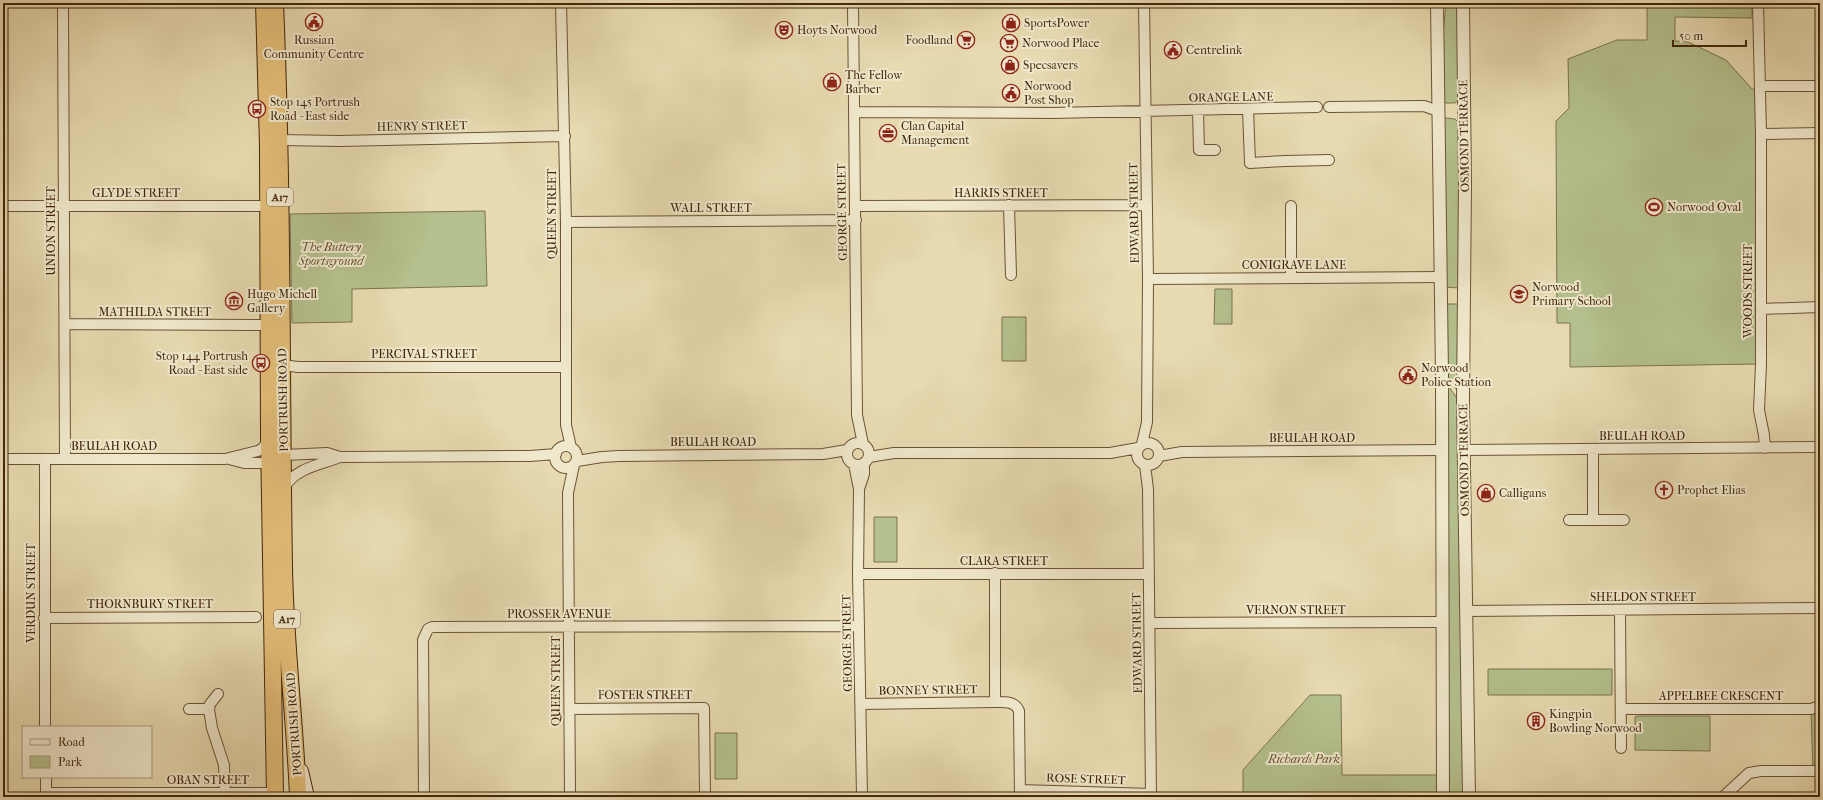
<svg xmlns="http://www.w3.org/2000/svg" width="1823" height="800" viewBox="0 0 1823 800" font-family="'IM FELL French Canon',serif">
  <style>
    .green { fill: #b4c08d; stroke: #7c734c }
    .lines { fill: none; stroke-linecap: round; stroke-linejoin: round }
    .minor-casing { stroke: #6c5335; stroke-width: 12 }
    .tertiary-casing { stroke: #6c5335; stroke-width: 14 }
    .secondary-casing { stroke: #43260c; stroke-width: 16 }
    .trunk-casing { stroke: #43260c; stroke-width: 18 }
    .minor { stroke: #f0e8cc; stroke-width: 10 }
    .tertiary { stroke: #f0e8cc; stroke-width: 12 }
    .secondary { stroke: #f0e8cc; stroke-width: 14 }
    .trunk { stroke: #e4be78; stroke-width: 16 }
    .labels { text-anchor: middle; stroke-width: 4; stroke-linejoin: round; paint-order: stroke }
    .shield { fill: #f0e8cc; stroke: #776046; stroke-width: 1 }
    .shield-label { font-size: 11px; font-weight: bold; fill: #43260c }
    .poi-label { font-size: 12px; fill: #43260c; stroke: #f0e8cc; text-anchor: start }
    .street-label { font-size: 12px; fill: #43260c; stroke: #f0e8cc }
    .park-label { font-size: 12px; font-style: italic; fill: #5f4c2c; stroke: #f0e8cc }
  </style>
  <rect width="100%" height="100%" fill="#e8dbb1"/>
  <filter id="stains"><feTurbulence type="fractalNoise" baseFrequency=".005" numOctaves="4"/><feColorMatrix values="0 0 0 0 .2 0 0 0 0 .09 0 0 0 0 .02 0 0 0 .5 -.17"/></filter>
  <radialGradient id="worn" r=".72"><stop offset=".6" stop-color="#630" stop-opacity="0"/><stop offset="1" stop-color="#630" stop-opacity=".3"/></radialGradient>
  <path class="green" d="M1446 3H1458L1459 99 1455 103H1446L1444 101 1442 44Z
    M1647 3H1752V18L1675 17V41L1688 42 1726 60 1752 89H1757V364L1570 367V323H1557L1556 121 1569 108 1568 59 1617 40H1647Z
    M1446 118 1455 119 1459 123V288L1444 287V119Z
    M485 211 487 286 352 289V322L292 323 290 214Z
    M1215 289H1232V324H1214Z
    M1444 304H1459V393L1445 374Z
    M1002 317H1026V361H1002Z
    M1447 384 1461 404 1464 797H1449Z
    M874 517H897V562H874Z
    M1488 669H1612V695H1488Z
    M1310 695H1341L1342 775H1443V797H1243V770Z
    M1820 706V771H1813L1811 709Z
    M1638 716H1710V751L1635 750V717Z
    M715 733H737V779H715Z"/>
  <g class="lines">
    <defs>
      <path id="minor" d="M63 3 65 459
        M561 3 566 222V425L571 447
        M853 3 857 415 863 444
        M1758 3 1761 134V364L1759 410 1764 435 1765 448
        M1760 86H1820
        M1329 107 1424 106 1438 111
        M1248 109 1250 163 1285 161 1329 160
        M1198 110 1199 150H1215
        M854 112 1053 113 1317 107
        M1761 134 1820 133
        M280 140 339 141 565 136
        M1009 205 1011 275
        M3 206H268
        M855 206 1146 205
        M1291 206V278
        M566 222 856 220
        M1148 279 1440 277
        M1761 309 1820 307
        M65 324 270 325
        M282 365 298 367H565
        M1137 454a11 11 0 1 1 22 0a11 11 0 1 1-22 0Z
        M847 454a11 11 0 1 1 22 0a11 11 0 1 1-22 0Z
        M1142 444 1147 422 1148 279 1144 3
        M555 457a11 11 0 1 1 22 0a11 11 0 1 1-22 0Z
        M1465 450 1820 447
        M284 455 327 453 340 457 530 456 556 454
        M1159 456 1182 452 1442 450
        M869 457 894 453H1110L1138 448
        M3 459H225L258 451 263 448 269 439
        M45 459V727
        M229 459 244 463H270
        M577 461 602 457 619 456 823 454 847 450
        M854 464 859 489 858 574 862 797
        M1145 465 1148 489 1151 797
        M284 488C295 468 320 465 340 457
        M859 489 864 474V464
        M1569 520H1624
        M1593 520V449
        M995 573V702C1005 702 1015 701 1019 711L1020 797
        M858 574H1149
        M1620 610 1621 748
        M1466 611 1820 608
        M44 618 256 617
        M1150 623 1443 622
        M218 694 210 704 209 709 212 728 224 765 225 793
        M861 704 995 702
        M189 709H209
        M570 709 704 708 705 797
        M1621 709H1811L1820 706
        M46 777V797
        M1020 790 1151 794
        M46 793H274
        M424 797 423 640 428 629 432 627 859 626
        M570 797 568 493 574 465
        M1723 797 1749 773 1761 771H1820"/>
      <path id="tertiary" d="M1437 3 1442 374 1443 797
        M1463 3 1465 185 1463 402 1469 797"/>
      <path id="secondary" d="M301 771 307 797"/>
      <path id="trunk" d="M264 3 268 146 269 439 275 797
        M275 3C283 191 281 378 284 566 285 643 295 720 298 797"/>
    </defs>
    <use href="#minor" class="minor-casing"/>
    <use href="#tertiary" class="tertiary-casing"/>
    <use href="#secondary" class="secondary-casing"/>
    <use href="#trunk" class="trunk-casing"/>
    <use href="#minor" class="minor"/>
    <use href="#tertiary" class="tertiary"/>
    <use href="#secondary" class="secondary"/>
    <use href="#trunk" class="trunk"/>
  </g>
  <defs>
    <symbol id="civic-ring" viewBox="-11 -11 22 22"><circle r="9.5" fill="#f0e8cc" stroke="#8f2418" stroke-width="1.5"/><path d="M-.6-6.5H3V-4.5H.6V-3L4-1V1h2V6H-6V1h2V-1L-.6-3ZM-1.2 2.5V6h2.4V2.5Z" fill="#8f2418"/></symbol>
    <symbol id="shop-ring" viewBox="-11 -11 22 22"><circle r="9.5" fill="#f0e8cc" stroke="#8f2418" stroke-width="1.5"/><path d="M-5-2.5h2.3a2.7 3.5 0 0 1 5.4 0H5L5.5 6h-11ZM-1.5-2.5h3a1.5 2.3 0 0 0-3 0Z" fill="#8f2418"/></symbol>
    <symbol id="theatre-ring" viewBox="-11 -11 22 22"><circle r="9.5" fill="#f0e8cc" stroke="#8f2418" stroke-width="1.5"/><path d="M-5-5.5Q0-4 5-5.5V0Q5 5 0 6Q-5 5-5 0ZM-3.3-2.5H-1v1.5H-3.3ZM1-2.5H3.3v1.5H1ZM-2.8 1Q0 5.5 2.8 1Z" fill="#8f2418"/></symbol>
    <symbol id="supermarket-ring" viewBox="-11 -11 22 22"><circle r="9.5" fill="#f0e8cc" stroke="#8f2418" stroke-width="1.5"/><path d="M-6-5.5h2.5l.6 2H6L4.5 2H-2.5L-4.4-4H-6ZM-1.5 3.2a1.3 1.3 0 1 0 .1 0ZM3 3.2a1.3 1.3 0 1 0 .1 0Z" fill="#8f2418"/></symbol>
    <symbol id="bus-ring" viewBox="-11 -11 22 22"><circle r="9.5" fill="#f0e8cc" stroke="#8f2418" stroke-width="1.5"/><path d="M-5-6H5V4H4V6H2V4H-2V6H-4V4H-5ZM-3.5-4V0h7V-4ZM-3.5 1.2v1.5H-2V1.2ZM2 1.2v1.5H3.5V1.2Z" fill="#8f2418"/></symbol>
    <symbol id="office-ring" viewBox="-11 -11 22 22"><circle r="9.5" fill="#f0e8cc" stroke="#8f2418" stroke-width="1.5"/><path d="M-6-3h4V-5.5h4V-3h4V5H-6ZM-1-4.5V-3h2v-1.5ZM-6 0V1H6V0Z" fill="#8f2418"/></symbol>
    <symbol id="stadium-ring" viewBox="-11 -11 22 22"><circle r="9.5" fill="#f0e8cc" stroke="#8f2418" stroke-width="1.5"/><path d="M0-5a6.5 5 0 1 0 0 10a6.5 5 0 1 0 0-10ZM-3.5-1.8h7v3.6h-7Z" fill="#8f2418"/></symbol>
    <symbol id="school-ring" viewBox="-11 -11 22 22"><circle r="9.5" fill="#f0e8cc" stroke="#8f2418" stroke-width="1.5"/><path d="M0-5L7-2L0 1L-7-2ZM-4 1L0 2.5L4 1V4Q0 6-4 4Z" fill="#8f2418"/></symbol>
    <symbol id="museum-ring" viewBox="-11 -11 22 22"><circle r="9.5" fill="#f0e8cc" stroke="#8f2418" stroke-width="1.5"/><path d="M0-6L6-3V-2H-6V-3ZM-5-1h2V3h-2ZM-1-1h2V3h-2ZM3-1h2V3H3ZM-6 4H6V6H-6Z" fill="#8f2418"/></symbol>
    <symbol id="church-ring" viewBox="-11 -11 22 22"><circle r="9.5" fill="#f0e8cc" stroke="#8f2418" stroke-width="1.5"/><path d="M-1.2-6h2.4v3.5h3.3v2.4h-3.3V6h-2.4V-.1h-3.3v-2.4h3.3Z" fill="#8f2418"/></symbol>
    <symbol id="building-ring" viewBox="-11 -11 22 22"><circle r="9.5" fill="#f0e8cc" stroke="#8f2418" stroke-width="1.5"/><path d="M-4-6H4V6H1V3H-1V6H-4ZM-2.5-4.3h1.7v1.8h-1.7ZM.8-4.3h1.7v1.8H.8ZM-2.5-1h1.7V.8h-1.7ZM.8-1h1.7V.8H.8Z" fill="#8f2418"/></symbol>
  </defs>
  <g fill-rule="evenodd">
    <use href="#civic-ring" x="304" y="12" width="20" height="20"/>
    <use href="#shop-ring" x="1001" y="13" width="20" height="20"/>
    <use href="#theatre-ring" x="774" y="20" width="20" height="20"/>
    <use href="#supermarket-ring" x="956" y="30" width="20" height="20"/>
    <use href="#supermarket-ring" x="999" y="33" width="20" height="20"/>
    <use href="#civic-ring" x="1163" y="40" width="20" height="20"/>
    <use href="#shop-ring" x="1000" y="55" width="20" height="20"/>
    <use href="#shop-ring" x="822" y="72" width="20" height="20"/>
    <use href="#civic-ring" x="1001" y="83" width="20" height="20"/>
    <use href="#bus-ring" x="247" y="99" width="20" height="20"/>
    <use href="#office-ring" x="878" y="123" width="20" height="20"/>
    <use href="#stadium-ring" x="1644" y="197" width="20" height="20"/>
    <use href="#school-ring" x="1509" y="284" width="20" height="20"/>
    <use href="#museum-ring" x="224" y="291" width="20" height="20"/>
    <use href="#bus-ring" x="251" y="353" width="20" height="20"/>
    <use href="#civic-ring" x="1398" y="365" width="20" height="20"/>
    <use href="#church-ring" x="1654" y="480" width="20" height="20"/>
    <use href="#shop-ring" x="1476" y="483" width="20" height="20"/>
    <use href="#building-ring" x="1526" y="711" width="20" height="20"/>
  </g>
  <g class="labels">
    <g class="shield">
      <rect x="267" y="188" width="26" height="18" rx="3"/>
      <rect x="274" y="610" width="26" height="18" rx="3"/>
    </g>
    <g class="shield-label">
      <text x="280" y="201">A17</text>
      <text x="287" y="623">A17</text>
    </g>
    <g class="poi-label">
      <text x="1024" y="27">SportsPower</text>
      <text x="797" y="34">Hoyts Norwood</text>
      <text x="314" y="44" text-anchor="middle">Russian<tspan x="314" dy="14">Community Centre</tspan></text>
      <text x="953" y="44" text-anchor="end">Foodland</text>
      <text x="1022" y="47">Norwood Place</text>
      <text x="1186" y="54">Centrelink</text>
      <text x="1023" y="69">Specsavers</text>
      <text x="845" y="79">The Fellow<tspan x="845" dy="14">Barber</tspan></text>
      <text x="1024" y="90">Norwood<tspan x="1024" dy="14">Post Shop</tspan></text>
      <text x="270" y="106">Stop 145 Portrush<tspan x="270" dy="14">Road - East side</tspan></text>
      <text x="901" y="130">Clan Capital<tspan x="901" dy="14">Management</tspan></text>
      <text x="1667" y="211">Norwood Oval</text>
      <text x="1532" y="291">Norwood<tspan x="1532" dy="14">Primary School</tspan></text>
      <text x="247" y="298">Hugo Michell<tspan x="247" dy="14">Gallery</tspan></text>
      <text x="248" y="360" text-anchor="end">Stop 144 Portrush<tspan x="248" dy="14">Road - East side</tspan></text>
      <text x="1421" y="372">Norwood<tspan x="1421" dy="14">Police Station</tspan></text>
      <text x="1677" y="494">Prophet Elias</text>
      <text x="1499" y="497">Calligans</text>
      <text x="1549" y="718">Kingpin<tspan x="1549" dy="14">Bowling Norwood</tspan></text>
    </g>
    <g class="street-label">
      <text transform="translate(1231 97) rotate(-1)" y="4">ORANGE LANE</text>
      <text transform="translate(422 126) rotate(-1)" y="4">HENRY STREET</text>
      <text transform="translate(1464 136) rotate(-91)" y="4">OSMOND TERRACE</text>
      <text x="136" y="197">GLYDE STREET</text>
      <text x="1001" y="197">HARRIS STREET</text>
      <text x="711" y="212">WALL STREET</text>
      <text transform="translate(842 212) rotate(-91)" y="4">GEORGE STREET</text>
      <text transform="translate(1134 213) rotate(-91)" y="4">EDWARD STREET</text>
      <text transform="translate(552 214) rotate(-90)" y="4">QUEEN STREET</text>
      <text transform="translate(51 231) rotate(-90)" y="4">UNION STREET</text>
      <text x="1294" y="269">CONIGRAVE LANE</text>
      <text transform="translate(1748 291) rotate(-90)" y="4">WOODS STREET</text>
      <text x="155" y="316">MATHILDA STREET</text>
      <text x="424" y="358">PERCIVAL STREET</text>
      <text transform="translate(283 400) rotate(-91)" y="4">PORTRUSH ROAD</text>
      <text x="1642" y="440">BEULAH ROAD</text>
      <text x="1312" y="442">BEULAH ROAD</text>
      <text x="713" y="446">BEULAH ROAD</text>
      <text x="114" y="450">BEULAH ROAD</text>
      <text transform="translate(1464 460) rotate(-91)" y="4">OSMOND TERRACE</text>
      <text x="1004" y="565">CLARA STREET</text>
      <text transform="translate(31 593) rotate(-90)" y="4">VERDUN STREET</text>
      <text x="1643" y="601">SHELDON STREET</text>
      <text x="150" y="608">THORNBURY STREET</text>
      <text x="1296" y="614">VERNON STREET</text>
      <text x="559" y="618">PROSSER AVENUE</text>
      <text transform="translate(847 643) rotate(-91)" y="4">GEORGE STREET</text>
      <text transform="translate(1137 643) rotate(-91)" y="4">EDWARD STREET</text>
      <text transform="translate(556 681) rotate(-90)" y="4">QUEEN STREET</text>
      <text transform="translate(928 690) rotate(-1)" y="4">BONNEY STREET</text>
      <text x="645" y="699">FOSTER STREET</text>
      <text x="1721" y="700">APPELBEE CRESCENT</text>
      <text transform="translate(294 724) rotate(-94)" y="4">PORTRUSH ROAD</text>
      <text transform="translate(1086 779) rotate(2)" y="4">ROSE STREET</text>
      <text x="208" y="784">OBAN STREET</text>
    </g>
    <g class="park-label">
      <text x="331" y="251">The Buttery<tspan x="331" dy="14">Sportsground</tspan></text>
      <text x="1304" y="763">Richards Park</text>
    </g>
  </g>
  <rect width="1823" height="800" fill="none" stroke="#e8dbb1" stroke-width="16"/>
  <rect x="4" y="4" width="1815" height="792" fill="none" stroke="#43260c" stroke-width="2"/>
  <rect x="8" y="8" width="1807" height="784" fill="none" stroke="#43260c"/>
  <rect x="22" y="726" width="130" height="52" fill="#f0e8cc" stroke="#ab9a7f"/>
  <rect x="30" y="739" width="20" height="6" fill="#f0e8cc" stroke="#ab9a7f"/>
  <text x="58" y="746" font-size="12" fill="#43260c">Road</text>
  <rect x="30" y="756" width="20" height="12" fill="#b4c08d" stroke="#ab9a7f"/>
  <text x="58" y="766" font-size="12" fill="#43260c">Park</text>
  <path d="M1673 40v6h73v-6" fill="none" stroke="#43260c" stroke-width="2"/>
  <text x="1679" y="40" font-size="12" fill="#43260c" stroke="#f0e8cc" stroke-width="3" paint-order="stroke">50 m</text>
  <rect width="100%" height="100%" filter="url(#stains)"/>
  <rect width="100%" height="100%" fill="url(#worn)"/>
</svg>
